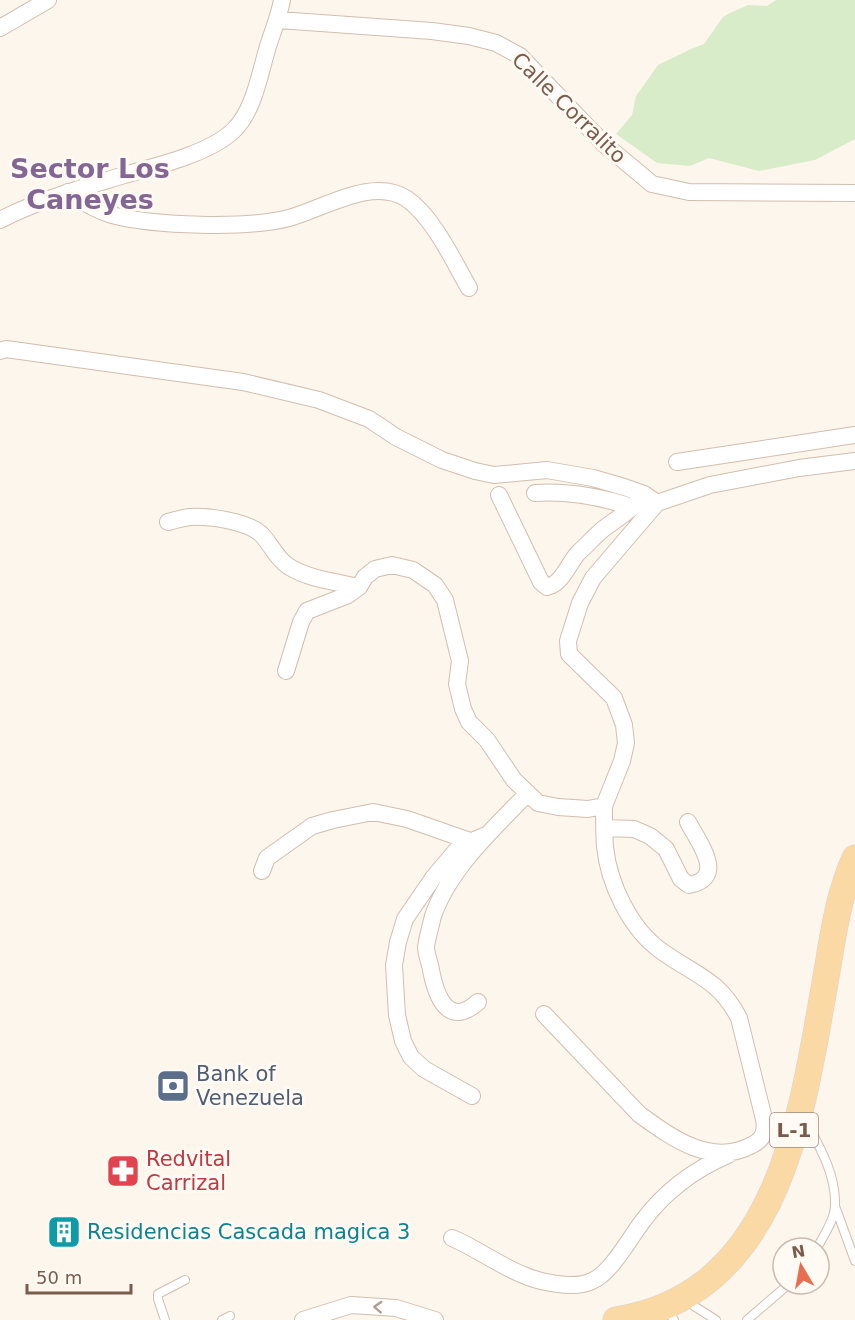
<svg xmlns="http://www.w3.org/2000/svg" width="855" height="1320" viewBox="0 0 855 1320" font-family="'DejaVu Sans',sans-serif">
  <style>
    .green { fill: #d8ecc9 }
    .lines { fill: none; stroke-linecap: round; stroke-linejoin: round }
    .lane-casing { stroke: #d1beb0; stroke-width: 10 }
    .street-casing { stroke: #d1beb0; stroke-width: 18 }
    .primary-casing { stroke: #dad1cd; stroke-width: 27 }
    .lane { stroke: #fff; stroke-width: 8 }
    .street { stroke: #fff; stroke-width: 16 }
    .primary { stroke: #fbd9a5; stroke-width: 26 }
    .oneway { stroke: #af9d94 }
    .labels { text-anchor: middle; stroke-width: 6; stroke-linejoin: round; paint-order: stroke }
    .shield { fill: #fffaf3; stroke: #a28b7f; stroke-width: 1.5 }
    .shield-label { font-size: 20px; font-weight: bold; fill: #7a5c4d }
    .street-label { font-size: 21px; fill: #7a5c4d; stroke: #fffaf3 }
    .service-label { font-size: 21px; fill: #4e5e75; stroke: #fffaf3; text-anchor: start }
    .health-label { font-size: 21px; fill: #be3a42; stroke: #fffaf3; text-anchor: start }
    .culture-label { font-size: 21px; fill: #0d838f; stroke: #fffaf3; text-anchor: start }
    .district-label { font-size: 27px; font-weight: bold; fill: #846695; stroke: #fffaf3 }
  </style>
  <rect width="100%" height="100%" fill="#fdf6ec"/>
  <path class="green" d="M776 0H855V139L815 160 759 171 709 158 690 166 657 163 616 134 632 115 636 96 658 65 691 49 704 44 723 17 728 14 748 5 767 6Z"/>
  <g class="lines">
    <defs>
      <path id="lane" d="M808 1125C821 1149 836 1176 835 1205 835 1219 824 1235 817 1248
        M835 1206 855 1261
        M694 1306 716 1320
        M672 1317 674 1320
        M165 1320 158 1299V1294L185 1280
        M222 1320 230 1316
        M747 1320 789 1284"/>
      <path id="street" d="M279 20 432 31 469 36 496 43 520 56 604 144 652 184 689 192 855 193
        M0 28 48 0
        M68 192C82 202 95 210 112 215 154 226 247 229 289 218 323 209 373 176 407 199 433 217 453 260 469 288
        M0 220C39 200 82 188 124 175 157 166 208 154 233 131 255 110 260 71 269 43 274 28 279 16 282 0
        M0 351 6 349 243 382 319 400 369 419 396 437 442 460 475 471 494 475 547 470 593 478 624 487 644 494 657 503
        M677 462 855 435
        M535 493C568 491 601 497 632 507
        M499 495 541 582 547 587C562 584 569 563 578 553 586 546 594 537 602 530 616 519 634 509 644 494
        M168 522C175 520 183 518 190 517 209 516 247 521 261 534 271 544 276 558 288 566 308 579 336 582 359 587
        M286 671 301 622 307 611 348 595 359 587 365 577 375 569 392 565 413 570 435 585 445 600 460 661 457 684 463 709 469 722 487 740 514 780 538 803 558 807 588 809 604 806 622 761 626 743 624 725 614 698 569 654 568 641 580 603 593 578 657 503 710 485 799 468 855 461
        M605 828 634 829 650 836 666 849 681 879 689 885C727 878 699 843 688 822
        M262 871 267 858 312 826 333 820 373 812 407 819 470 841
        M478 1002C448 1029 436 996 431 970 430 963 426 954 426 947 427 938 431 925 433 916 449 869 494 828 528 793
        M544 1014 639 1114C672 1138 711 1167 752 1145 764 1139 766 1131 764 1119L739 1018C718 978 694 975 660 950 630 928 609 884 605 847 604 833 604 819 604 806
        M472 1096 424 1069 411 1057 403 1041 397 1015 394 965 398 942 405 919 433 878 460 846 486 835
        M452 1238C476 1248 497 1264 521 1274 538 1282 575 1290 592 1281 611 1273 630 1238 642 1222 665 1191 693 1170 728 1155
        M303 1320 351 1305 396 1308 435 1320"/>
      <path id="primary" d="M616 1320C781 1294 802 1112 826 977 833 936 838 896 855 858"/>
    </defs>
    <use href="#lane" class="lane-casing"/>
    <use href="#street" class="street-casing"/>
    <use href="#primary" class="primary-casing"/>
    <use href="#lane" class="lane"/>
    <use href="#street" class="street"/>
    <use href="#primary" class="primary"/>
  </g>
  <defs><path id="oneway-chevron" d="M-2-3.5L2.5 0L-2 3.5" fill="none" stroke-width="1.6" stroke-linecap="round" stroke-linejoin="round" transform="scale(1.5)"/></defs>
  <use class="oneway" href="#oneway-chevron" transform="translate(378 1307) rotate(-177)"/>
  <defs>
    <symbol id="bank-square" viewBox="-11 -11 22 22"><rect x="-9" y="-9" width="18" height="18" rx="4" fill="#5c6f8a" stroke="#fffaf3"/><path d="M-6-4H6V4H-6ZM0-2.3a2.3 2.3 0 1 0 0 4.6a2.3 2.3 0 1 0 0-4.6Z" fill="#fff"/></symbol>
    <symbol id="pharmacy-square" viewBox="-11 -11 22 22"><rect x="-9" y="-9" width="18" height="18" rx="4" fill="#e0444e" stroke="#fffaf3"/><path d="M-2-6h4v4h4v4h-4v4h-4v-4h-4v-4h4Z" fill="#fff"/></symbol>
    <symbol id="building-square" viewBox="-11 -11 22 22"><rect x="-9" y="-9" width="18" height="18" rx="4" fill="#0f9aa8" stroke="#fffaf3"/><path d="M-4-6H4V6H1V3H-1V6H-4ZM-2.5-4.3h1.7v1.8h-1.7ZM.8-4.3h1.7v1.8H.8ZM-2.5-1h1.7V.8h-1.7ZM.8-1h1.7V.8H.8Z" fill="#fff"/></symbol>
  </defs>
  <g fill-rule="evenodd">
    <use href="#bank-square" x="154" y="1067" width="38" height="38"/>
    <use href="#pharmacy-square" x="104" y="1152" width="38" height="38"/>
    <use href="#building-square" x="45" y="1213" width="38" height="38"/>
  </g>
  <g class="labels">
    <rect class="shield" x="770" y="1113" width="48" height="34" rx="4.5"/>
    <g class="shield-label">
      <text x="794" y="1137">L-1</text>
    </g>
    <g class="street-label">
      <text transform="translate(569 108) rotate(44)" y="7">Calle Corralito</text>
    </g>
    <g class="service-label">
      <text x="196" y="1081">Bank of<tspan x="196" dy="24">Venezuela</tspan></text>
    </g>
    <g class="health-label">
      <text x="146" y="1166">Redvital<tspan x="146" dy="24">Carrizal</tspan></text>
    </g>
    <g class="culture-label">
      <text x="87" y="1239">Residencias Cascada magica 3</text>
    </g>
    <g class="district-label">
      <text x="90" y="178">Sector Los<tspan x="90" dy="31">Caneyes</tspan></text>
    </g>
  </g>
  <g transform="translate(801 1266) rotate(350)"><circle r="28" fill="#fffaf3" stroke="#cabbb1" stroke-width="1.5"/>
  <path d="M0-4.5L10 22L0 15L-10 22Z" fill="#e76f51"/>
  <text y="-9" font-size="16" font-weight="bold" text-anchor="middle" fill="#7a5c4d">N</text>
  </g>
  <path d="M27 1284v9h104v-9" fill="none" stroke="#7a5c4d" stroke-width="3"/>
  <text x="36" y="1284" font-size="18" fill="#7a5c4d" stroke="#fffaf3" stroke-width="4.5" paint-order="stroke">50 m</text>
</svg>
